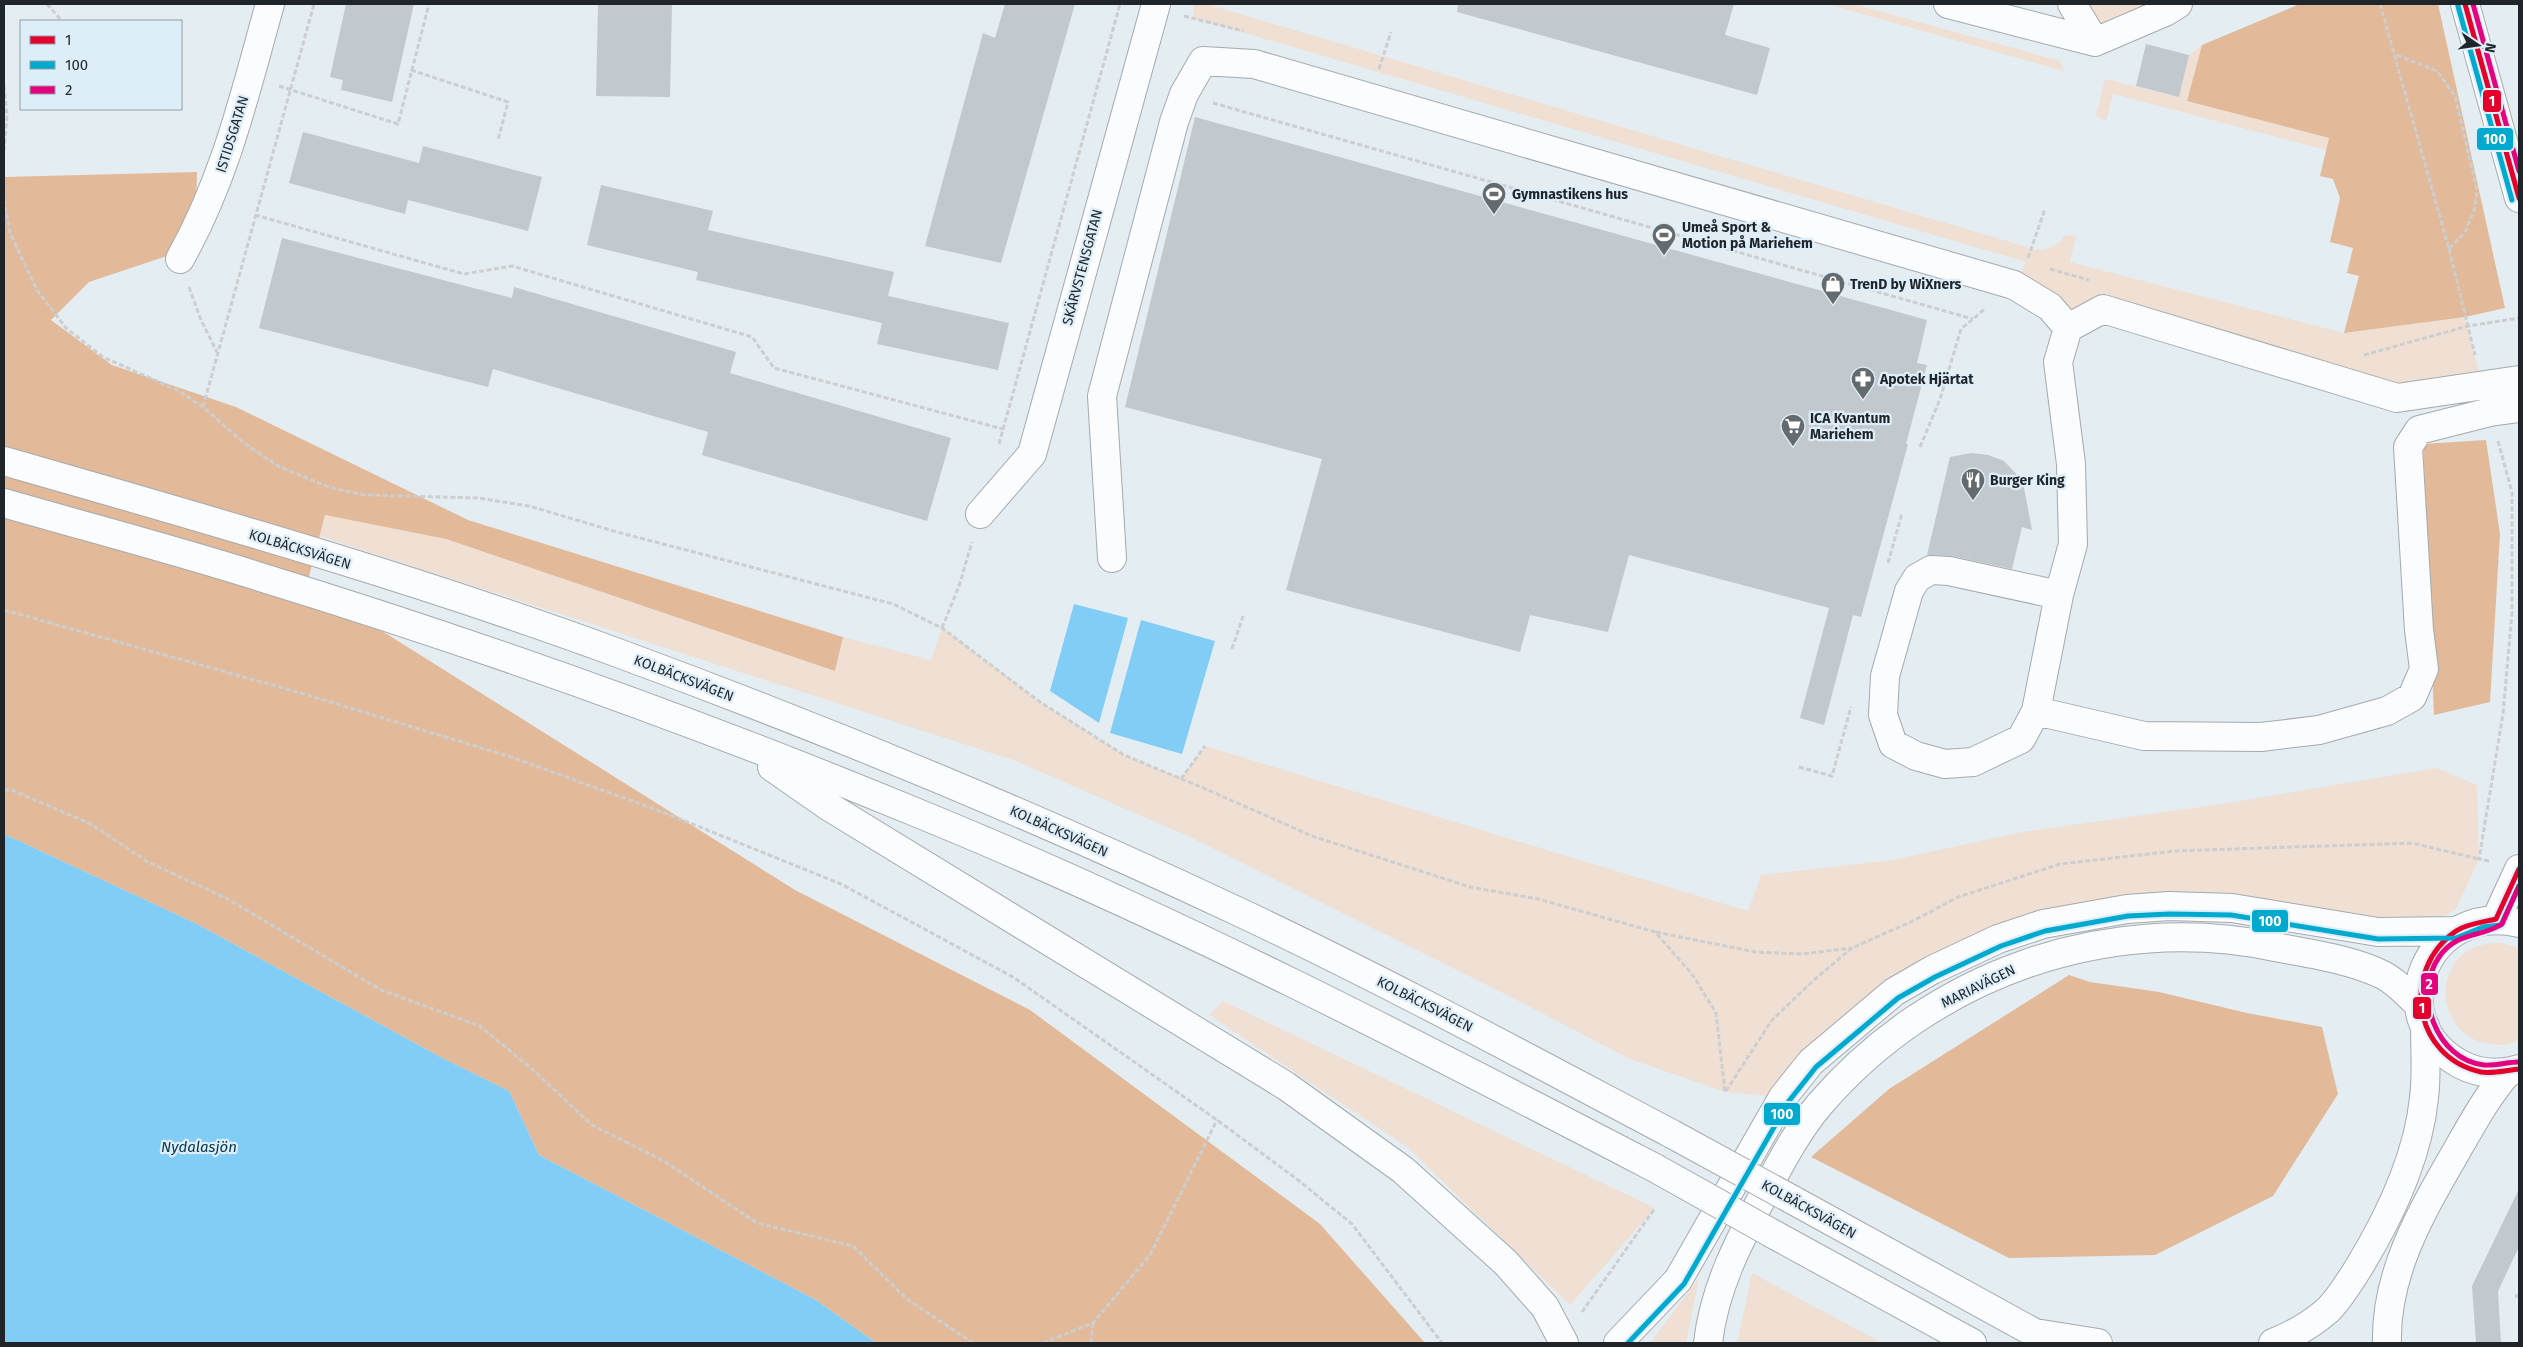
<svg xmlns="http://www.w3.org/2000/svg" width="2523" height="1347" viewBox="0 0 2523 1347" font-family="'Fira Sans',sans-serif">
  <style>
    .green { fill: #f0e0d4 }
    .forest { fill: #e2ba99 }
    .water { fill: #81cdf6 }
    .building { fill: #c2c9ce }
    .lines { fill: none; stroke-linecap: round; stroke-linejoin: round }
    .minor-casing { stroke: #a4aaae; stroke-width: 30 }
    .highway-casing { stroke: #a4aaae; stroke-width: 30 }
    .path { stroke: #cccecf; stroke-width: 3; stroke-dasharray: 5 2.5; stroke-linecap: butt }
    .minor { stroke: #fbfcfd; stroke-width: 28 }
    .highway { stroke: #fbfcfd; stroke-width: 28 }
    .highway-bridge-casing { stroke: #a4aaae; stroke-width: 30; stroke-linecap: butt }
    .highway-bridge { stroke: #fbfcfd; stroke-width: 28 }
    .bus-1-casing { stroke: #deeef8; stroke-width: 9 }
    .bus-2-casing { stroke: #deeef8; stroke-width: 9 }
    .bus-3-casing { stroke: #deeef8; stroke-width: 9 }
    .bus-1 { stroke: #e4002b; stroke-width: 5 }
    .bus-2 { stroke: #00a9ce; stroke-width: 5 }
    .bus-3 { stroke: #e5007d; stroke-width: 5 }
    .labels { text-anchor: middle; stroke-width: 4.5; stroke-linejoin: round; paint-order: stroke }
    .street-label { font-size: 14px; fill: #1f2529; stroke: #deeef8 }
    .poi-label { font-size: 14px; font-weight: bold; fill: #1f2529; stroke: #deeef8; text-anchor: start }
    .water-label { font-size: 15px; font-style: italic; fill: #03344a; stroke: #deeef8 }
    .line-badge { stroke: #deeef8; stroke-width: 2 }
    .badge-label { font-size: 14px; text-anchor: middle; font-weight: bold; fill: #fff }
  </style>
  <rect width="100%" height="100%" fill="#e4edf2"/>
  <path class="green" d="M1193 4H1207L2034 249C2047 251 2058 246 2065 235L2076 236 2070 262 2344 333 2465 317 2482 384 2397 398 2103 309 2068 328 2014 285 2026 262 1194 18Z
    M1827 4H1854L2060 61 2064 71Z
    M2072 4H2178L2095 42Z
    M2202 45 2187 101 2329 138 2326 150 2113 94 2106 121 2096 116 2105 79 2179 97 2189 55Z
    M325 515 446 539 835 671 843 637 931 660 942 628 1040 702 1124 755 1181 778 1205 746 1748 911 1761 875 1892 860 2022 832 2222 804 2436 768 2477 785 2479 859 2456 909 2416 932 2127 909 1932 970 1783 1097 1725 1092 1630 1059 1507 995 1192 838 1016 761 319 536Z
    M2502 943 2519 948V1039C2511 1045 2499 1046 2490 1044 2443 1039 2429 975 2469 950 2479 944 2490 943 2502 943Z
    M1223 1001 1655 1208 1570 1305 1407 1147 1209 1015Z
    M1752 1273 1882 1343H1737Z
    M1699 1278 1686 1343H1650Z"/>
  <path class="forest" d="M2300 4H2438L2505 308 2465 317 2344 333 2359 276 2347 273 2353 248 2330 242 2340 198 2333 179 2320 176 2329 138 2187 101 2202 45Z
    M197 172 196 207 170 255 89 282 51 320 112 365 236 407 468 520 843 637 835 671 446 539 325 515 307 584 795 890 1030 1010 1320 1224 1425 1343H876L816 1300 539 1155 509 1091 444 1059 197 924 4 834V177Z
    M2486 440 2500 534 2490 702 2434 715 2423 444Z
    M2069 975 2090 982 2159 992 2247 1013 2322 1027 2338 1094 2273 1196 2155 1255 2009 1258 1811 1157 1889 1089Z"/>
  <path class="water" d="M1074 604 1128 618 1099 723 1050 691Z
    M1141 620 1215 641 1182 754 1110 733Z
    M4 834 197 924 444 1059 509 1091 539 1155 816 1300 876 1343H4Z"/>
  <path class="building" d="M346 4H414L392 102 341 90 343 80 330 77Z
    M598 4H672L670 97 596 96Z
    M1005 4H1075L1001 263 925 246 983 33 995 38Z
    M1458 4H1734L1725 35 1770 48 1757 95 1457 12Z
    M2146 44 2189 55 2179 97 2136 86Z
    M1195 117 1927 320 1917 363 1927 365 1906 444H1908L1861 617 1853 615 1824 725 1800 718 1829 608 1629 555 1608 632 1530 615 1520 652 1286 590 1322 459 1125 407Z
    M303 132 419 163 423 146 542 177 528 231 408 200 405 214 289 183Z
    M601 185 713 211 708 230 894 272 888 296 1009 323 998 370 877 344 882 323 696 280 698 272 587 245Z
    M282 238 512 298 514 287 736 352 730 373 951 438 927 521 702 455 708 432 493 369 488 387 259 328Z
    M1971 453 1988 455 2004 461 2021 479 2024 488 2032 530 2022 527 2012 569 1952 556 1927 555 1950 457Z
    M2519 1189V1247L2498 1291 2501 1343H2476L2472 1286Z"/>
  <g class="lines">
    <defs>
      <path id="minor" d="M1948 4 2095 42
        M2072 4 2095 42
        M2465 4 2519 198
        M2095 42 2165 12 2178 4
        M180 259C226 177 245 93 270 4
        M2519 380 2397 398 2103 309 2068 328 2058 362 2071 464 2073 544 2059 595 2036 711 2144 736 2261 737 2319 730 2387 711 2412 697 2424 669 2419 630 2408 447 2419 430 2490 412 2519 408
        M980 514 1032 454 1156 4
        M1112 558 1102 396 1174 122 1184 94 1203 61 1254 64 2014 285 2050 307 2068 328
        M2036 711 2021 739 1973 762 1945 764 1916 756 1893 744 1883 715 1885 676 1909 591 1917 578 1931 570 1949 571 2059 595
        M2496 919 2519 869
        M2519 923C2428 901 2378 1018 2460 1064 2479 1074 2500 1075 2519 1069
        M1618 1343 1678 1280 1783 1097 1811 1062 1894 992 1932 970 1998 939 2043 924 2127 909 2169 906 2232 908 2378 932 2455 931
        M1708 1343C1714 1289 1738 1243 1763 1196 1780 1164 1797 1131 1820 1104 1932 974 2107 912 2275 947 2311 954 2350 959 2383 975 2397 982 2408 995 2419 1005"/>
      <path id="highway" d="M4 461C210 520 417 579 618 653 827 730 1035 816 1237 911 1384 980 1528 1058 1672 1134
        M4 503C87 527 171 549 254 575 479 644 702 724 920 814 1172 917 1413 1042 1655 1168
        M772 767 828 806 1286 1086 1403 1170 1506 1263 1545 1307 1564 1343
        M1791 1199 2053 1343
        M1773 1234 1972 1343
        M2035 1333 2098 1343
        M2273 1343C2293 1335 2312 1324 2328 1310 2340 1298 2350 1281 2359 1267 2390 1216 2418 1158 2424 1098 2427 1075 2425 1050 2425 1026
        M2387 1343C2385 1273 2422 1211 2456 1152 2472 1124 2487 1096 2508 1072"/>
    </defs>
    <use href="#minor" class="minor-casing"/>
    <use href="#highway" class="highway-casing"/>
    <path class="path" d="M47 4 62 21
      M2380 4 2449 249 2475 355
      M1184 16 1243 31
      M2397 55 2437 71 2455 96 2477 190 2475 208 2465 232 2449 249
      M1379 69 1391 32
      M411 70 508 102 498 140
      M4 86 7 116 4 150
      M279 86 398 124 429 4
      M1213 103 1973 319
      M4 199 10 233 37 290 66 328 103 357 177 390 203 407 244 443 278 466 331 488 365 495 478 498 529 506 617 532 893 604 942 628 1040 702 1124 755 1201 787 1312 836 1470 887 1538 899 1655 932 1692 974 1716 1013 1725 1092
      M255 215 464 274 512 266 752 337 774 368 1003 429
      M1668 248 1672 233
      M2028 258 2045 209
      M2050 269 2089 280
      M189 287 201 320 217 352
      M2364 355 2468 326 2519 318
      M203 407 314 4
      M999 444 1120 4
      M1920 447 1940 399 1961 329 1986 308
      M1888 563 1902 513
      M4 610 301 693 511 757 665 813 841 884 1013 977 1217 1120 1298 1180 1352 1224 1442 1343
      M942 628 959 586 972 542
      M1232 649 1243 616
      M1799 767 1832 776 1851 707
      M1181 779 1205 746
      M4 790H12L91 824 148 862 226 898 381 990 480 1026 532 1069 592 1125 664 1161 757 1223 853 1246 907 1299 973 1343
      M2489 861 2479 859 2503 714 2512 613V492L2498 441
      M1656 932 1755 952 1802 954 1852 948
      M1726 1091 1772 1020 1814 980 1852 948 1915 920 1958 897 2060 864 2175 851 2412 843 2479 859
      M2515 1296H2519
      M1582 1312 1655 1208
      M1043 1343 1093 1323 1150 1255 1217 1120
      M1091 1343 1093 1323"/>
    <use href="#minor" class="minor"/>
    <use href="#highway" class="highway"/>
    <defs>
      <path id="highway-bridge" d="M1672 1134 1791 1199
        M1655 1168 1773 1234"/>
    </defs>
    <use href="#highway-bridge" class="highway-bridge-casing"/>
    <use href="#highway-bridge" class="highway-bridge"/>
    <defs>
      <path id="bus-1" d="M2465 4 2519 198
        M2496 919C2484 922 2466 924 2456 931 2400 970 2413 1057 2481 1072 2492 1074 2508 1070 2519 1069
        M2496 919 2519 869"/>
      <path id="bus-2" d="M2458 6 2512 200
        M1628 1343 1684 1284 1789 1101 1816 1067 1898 998 1935 977 2001 946 2045 931 2128 916 2169 914 2231 915 2378 939 2456 938 2483 927 2501 925 2519 886"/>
      <path id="bus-3" d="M2473 4 2519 171
        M2518 1062C2508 1062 2495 1066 2484 1065 2436 1060 2413 994 2439 957 2457 931 2481 938 2502 924L2519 886"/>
    </defs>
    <use href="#bus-1" class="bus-1-casing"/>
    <use href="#bus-2" class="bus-2-casing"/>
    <use href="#bus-3" class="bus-3-casing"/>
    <use href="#bus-1" class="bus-1"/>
    <use href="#bus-2" class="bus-2"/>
    <use href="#bus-3" class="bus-3"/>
  </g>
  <defs>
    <symbol id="stadium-pin" viewBox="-11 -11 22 30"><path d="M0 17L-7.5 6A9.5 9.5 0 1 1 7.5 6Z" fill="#646b6f" stroke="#deeef8"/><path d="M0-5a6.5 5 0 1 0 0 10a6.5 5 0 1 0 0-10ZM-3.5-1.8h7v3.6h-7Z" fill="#fff"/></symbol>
    <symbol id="shop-pin" viewBox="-11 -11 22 30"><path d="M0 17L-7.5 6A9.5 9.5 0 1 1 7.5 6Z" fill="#646b6f" stroke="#deeef8"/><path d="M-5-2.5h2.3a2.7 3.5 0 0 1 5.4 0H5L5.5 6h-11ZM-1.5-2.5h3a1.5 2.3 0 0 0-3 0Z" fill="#fff"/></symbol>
    <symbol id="pharmacy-pin" viewBox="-11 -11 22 30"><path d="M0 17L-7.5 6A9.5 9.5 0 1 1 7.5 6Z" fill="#646b6f" stroke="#deeef8"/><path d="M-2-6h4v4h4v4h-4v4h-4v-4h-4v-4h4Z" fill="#fff"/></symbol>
    <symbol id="supermarket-pin" viewBox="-11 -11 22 30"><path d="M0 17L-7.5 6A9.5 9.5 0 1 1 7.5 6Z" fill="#646b6f" stroke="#deeef8"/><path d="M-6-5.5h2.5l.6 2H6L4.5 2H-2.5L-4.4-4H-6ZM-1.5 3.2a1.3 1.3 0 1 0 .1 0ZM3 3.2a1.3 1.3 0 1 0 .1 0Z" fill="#fff"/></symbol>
    <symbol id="restaurant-pin" viewBox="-11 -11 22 30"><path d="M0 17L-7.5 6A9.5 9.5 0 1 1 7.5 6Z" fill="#646b6f" stroke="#deeef8"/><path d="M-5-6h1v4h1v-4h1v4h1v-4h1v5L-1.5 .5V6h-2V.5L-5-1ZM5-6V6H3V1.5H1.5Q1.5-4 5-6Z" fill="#fff"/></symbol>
  </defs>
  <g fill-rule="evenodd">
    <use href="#stadium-pin" x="1480" y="180" width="28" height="38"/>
    <use href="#stadium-pin" x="1650" y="221" width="28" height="38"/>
    <use href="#shop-pin" x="1819" y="270" width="28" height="38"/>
    <use href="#pharmacy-pin" x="1849" y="365" width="28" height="38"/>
    <use href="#supermarket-pin" x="1779" y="412" width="28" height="38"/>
    <use href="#restaurant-pin" x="1959" y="466" width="28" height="38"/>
  </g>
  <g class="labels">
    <g class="street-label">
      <text transform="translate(232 134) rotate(-73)" y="5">ISTIDSGATAN</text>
      <text transform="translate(1082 267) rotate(-75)" y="5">SKÄRVSTENSGATAN</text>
      <text transform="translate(300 549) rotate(17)" y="5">KOLBÄCKSVÄGEN</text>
      <text transform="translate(684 678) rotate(21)" y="5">KOLBÄCKSVÄGEN</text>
      <text transform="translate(1059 831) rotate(24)" y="5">KOLBÄCKSVÄGEN</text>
      <text transform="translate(1978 986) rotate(-26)" y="5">MARIAVÄGEN</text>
      <text transform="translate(1425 1004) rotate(27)" y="5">KOLBÄCKSVÄGEN</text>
      <text transform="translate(1809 1209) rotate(29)" y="5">KOLBÄCKSVÄGEN</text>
    </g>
    <g class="poi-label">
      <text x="1512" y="199">Gymnastikens hus</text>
      <text x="1682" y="232">Umeå Sport &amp;<tspan x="1682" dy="16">Motion på Mariehem</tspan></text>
      <text x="1850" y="289">TrenD by WiXners</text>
      <text x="1880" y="384">Apotek Hjärtat</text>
      <text x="1810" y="423">ICA Kvantum<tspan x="1810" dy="16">Mariehem</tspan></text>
      <text x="1990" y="485">Burger King</text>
    </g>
    <g class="water-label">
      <text x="199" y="1152">Nydalasjön</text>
    </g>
  </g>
  <g class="line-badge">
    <rect x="2482" y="89" width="20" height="24" rx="5" fill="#e4002b"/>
    <rect x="2476" y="127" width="38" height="24" rx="5" fill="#00a9ce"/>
    <rect x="2251" y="909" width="38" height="24" rx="5" fill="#00a9ce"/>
    <rect x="2420" y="972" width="19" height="24" rx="5" fill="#e5007d"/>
    <rect x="2412" y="996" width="20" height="24" rx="5" fill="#e4002b"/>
    <rect x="1763" y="1102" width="38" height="24" rx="5" fill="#00a9ce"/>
  </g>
  <g class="badge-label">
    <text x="2492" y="106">1</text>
    <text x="2495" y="144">100</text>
    <text x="2270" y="926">100</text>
    <text x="2429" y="989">2</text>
    <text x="2422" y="1013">1</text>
    <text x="1782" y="1119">100</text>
  </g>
  <rect width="2523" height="1347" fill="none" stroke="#1f2529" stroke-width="10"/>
  <rect x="20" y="20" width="162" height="90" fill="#deeef8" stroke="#929ea5"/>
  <rect x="30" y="36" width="25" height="8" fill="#e4002b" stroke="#929ea5"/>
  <text x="65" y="45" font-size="15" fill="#1f2529">1</text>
  <rect x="30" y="61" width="25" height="8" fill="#00a9ce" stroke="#929ea5"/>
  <text x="65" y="70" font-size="15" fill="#1f2529">100</text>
  <rect x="30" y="86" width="25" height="8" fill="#e5007d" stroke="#929ea5"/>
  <text x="65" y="95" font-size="15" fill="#1f2529">2</text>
  <g transform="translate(2478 45) rotate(103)" stroke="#deeef8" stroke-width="4" paint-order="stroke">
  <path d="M0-4L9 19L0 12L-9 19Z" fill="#1f2529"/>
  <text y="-8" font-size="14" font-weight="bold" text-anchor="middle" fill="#1f2529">N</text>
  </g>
</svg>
